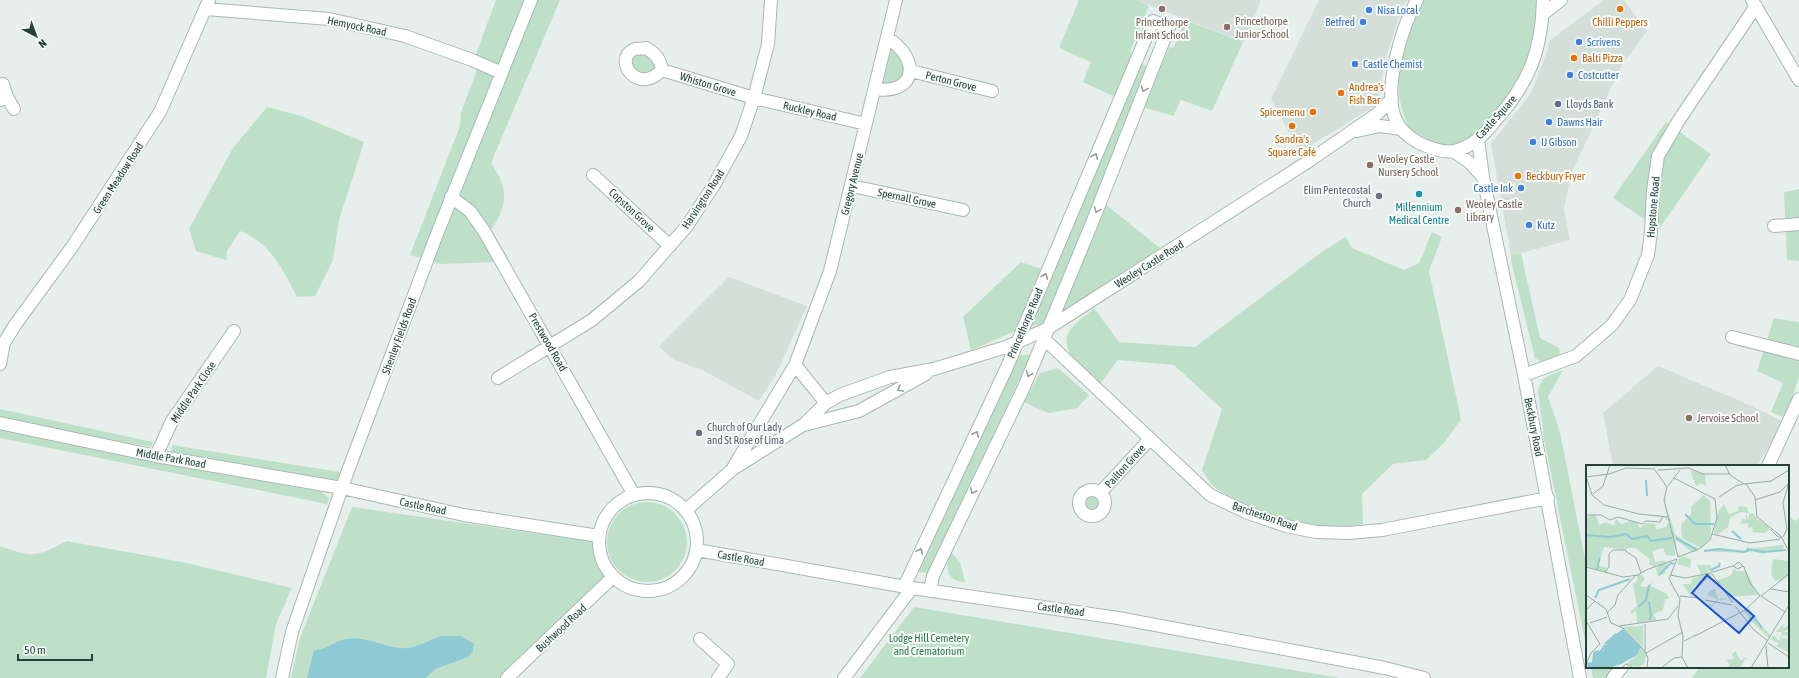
<svg xmlns="http://www.w3.org/2000/svg" width="1799" height="678" viewBox="0 0 1799 678" font-family="'Asap Condensed',sans-serif">
  <style>
    .built { fill: #d4dfda }
    .green { fill: #bfe0c8 }
    .water { fill: #8ec9d4 }
    .lines { fill: none; stroke-linecap: round; stroke-linejoin: round }
    .minor-casing { stroke: #a8b8b2; stroke-width: 14 }
    .minor { stroke: #fff; stroke-width: 12 }
    .oneway { stroke: #92a09c }
    .education-dot { fill: #8d6e63; stroke: #f7fbf9; stroke-width: 1.5 }
    .food-dot { fill: #e8710a; stroke: #f7fbf9; stroke-width: 1.5 }
    .shop-dot { fill: #3f7fe0; stroke: #f7fbf9; stroke-width: 1.5 }
    .service-dot { fill: #5c6f8a; stroke: #f7fbf9; stroke-width: 1.5 }
    .culture-dot { fill: #0f9aa8; stroke: #f7fbf9; stroke-width: 1.5 }
    .worship-dot { fill: #6b7280; stroke: #f7fbf9; stroke-width: 1.5 }
    .labels { text-anchor: middle; stroke-width: 4; stroke-linejoin: round; paint-order: stroke }
    .shop-label { font-size: 11px; fill: #366cbe; stroke: #f7fbf9; text-anchor: start }
    .education-label { font-size: 11px; fill: #785e54; stroke: #f7fbf9; text-anchor: start }
    .food-label { font-size: 11px; fill: #c56008; stroke: #f7fbf9; text-anchor: start }
    .street-label { font-size: 11px; fill: #24423a; stroke: #f7fbf9 }
    .service-label { font-size: 11px; fill: #4e5e75; stroke: #f7fbf9; text-anchor: start }
    .worship-label { font-size: 11px; fill: #5b616d; stroke: #f7fbf9; text-anchor: end }
    .culture-label { font-size: 11px; fill: #0d838f; stroke: #f7fbf9 }
    .park-label { font-size: 11px; fill: #2d7a4b; stroke: #f7fbf9 }
    .inset-river { fill: none; stroke: #8ec9d4; stroke-width: 2 }
    .inset-road { fill: none; stroke: #98aaa4; stroke-width: 1 }
    .view { fill: #1d4ed8; fill-opacity: 0.15; stroke: #1d4ed8; stroke-width: 2 }
    .inset-edge { fill: none; stroke: #24423a; stroke-width: 2 }
  </style>
  <rect width="100%" height="100%" fill="#e6efeb"/>
  <path class="built" d="M1136 0H1261L1244 42Z
    M1319 0H1408L1402 7 1385 61 1378 104 1300 152 1271 99Z
    M1604 0H1624L1647 31 1622 65 1571 174 1564 209 1570 240 1521 253 1511 254 1491 144 1531 93 1547 52 1549 41Z
    M729 277 807 306 776 374 759 401 704 371 673 359 659 346Z
    M1658 366 1747 404 1784 422 1757 466H1613L1603 413Z"/>
  <path class="green" d="M496 0H560L491 163C509 188 508 205 491 230L509 259 496 262 441 264 410 255 460 126 461 112 476 73V54Z
    M1079 0H1136L1149 6 1130 52 1137 56 1117 98 1083 82 1091 62 1059 48Z
    M1421 0H1539L1528 73 1477 139 1440 149 1408 130C1406 121 1402 111 1400 101 1394 69 1407 29 1421 0Z
    M1185 20 1243 42 1212 111 1181 100 1173 116 1143 107 1169 48 1174 47Z
    M888 42 907 60 903 80 879 86Z
    M635 51 652 54 657 68 645 76 630 68Z
    M1138 62 1150 68 1046 323 1030 326Z
    M267 107 301 116 364 142 339 220 333 260 315 296 297 297C283 270 270 242 240 231L227 251 226 260 196 251 189 229 233 148Z
    M1666 122 1711 154 1659 229 1613 198Z
    M1799 189V261L1787 260 1784 192Z
    M1105 204 1160 248 1082 299 1055 319Z
    M1432 232 1442 237 1429 271 1461 419 1445 442 1426 460 1393 464 1362 494 1363 524C1317 534 1255 516 1217 489 1211 485 1206 476 1202 470L1222 409 1174 365 1118 360 1099 385C1087 372 1058 351 1069 332 1074 323 1087 315 1094 308L1119 342 1195 347 1323 251 1346 237 1352 248 1404 270 1419 263Z
    M1521 253 1540 338 1559 348 1560 356 1543 363 1535 358 1511 261V254Z
    M1021 262 1041 269 1018 330 971 350 963 317Z
    M1774 318 1799 322V377L1785 418 1771 412 1783 383 1757 371Z
    M1031 354 929 573 920 572 919 570 1015 356Z
    M1058 368 1089 395 1077 408 1048 413 1024 402 1040 373Z
    M1563 370 1548 397 1560 432 1587 569V650L1544 439 1538 390 1542 380 1552 374Z
    M0 409 153 442 151 447 0 420Z
    M0 428 162 463 322 492 329 498 327 504 0 438Z
    M172 445 340 472 337 482 171 453Z
    M1082 503a11 11 0 1 1 22 0a11 11 0 1 1-22 0Z
    M607 542a40 40 0 1 1 80 0a40 40 0 1 1-80 0Z
    M352 507 601 543 607 574 604 579 500 678H291L300 638Z
    M1788 516 1796 521 1799 517V678H1692L1700 667H1788Z
    M67 541 182 562 292 588 276 624 266 678H0V546C33 558 36 557 67 541Z
    M951 552 960 562 965 582C945 581 945 566 951 552Z
    M914 607 1341 678H860Z
    M1591 667H1615L1606 678H1593Z"/>
  <path class="water" d="M442 636H461L474 644 473 651 468 657 435 669 426 678H307L314 650C326 651 334 641 346 639 366 636 381 646 400 648 414 650 428 640 442 636Z"/>
  <g class="lines">
    <defs>
      <path id="minor" d="M1417 0C1402 26 1382 92 1396 120 1400 130 1410 138 1419 143 1430 148 1442 153 1454 151 1472 147 1484 135 1495 121 1529 83 1542 51 1543 0
        M1752 0 1799 80
        M206 9 329 19 405 36 472 60 502 73
        M1543 14 1561 0
        M646 48C656 54 660 59 662 70 638 96 613 60 633 50 636 48 642 49 646 48Z
        M662 70 754 98 866 124
        M911 71 992 91
        M875 89C918 95 920 57 887 38
        M7 97 14 109
        M0 100 7 97 3 84
        M1357 131 1380 126 1401 129
        M1478 140 1483 177 1524 375 1580 678
        M1453 151 1469 162 1483 177
        M593 175 670 246
        M852 186 963 210
        M451 197 470 211 484 231 634 495
        M1774 226 1799 224
        M1732 337 1799 354
        M1043 338 1210 495 1248 513 1286 526 1316 532 1349 533 1382 530 1548 498
        M0 364 4 343 15 325 72 247 160 112 209 0
        M795 365 826 403
        M1524 375 1576 356 1612 325 1630 300 1648 255 1651 232 1653 191 1658 156 1679 120 1756 6
        M498 378 592 320 639 281 687 226 714 185 741 136 754 98 768 44 771 0
        M0 423 156 456 342 488 464 515 599 536
        M804 425 859 411 926 374
        M156 456 172 421 234 331
        M734 466 795 365 830 271 896 0
        M1768 466 1799 399
        M1079 503a13 13 0 1 1 26 0a13 13 0 1 1-26 0Z
        M599 542a49 49 0 1 1 98 0a49 49 0 1 1-98 0Z
        M1100 493 1149 440
        M686 510 733 469 803 425 826 403 840 395 890 377 934 369 1006 347 1047 329 1309 161 1377 114 1392 99
        M697 550 912 588 1118 618 1385 668 1424 678
        M904 587 1007 367 1153 21 1169 27 1092 223 1024 387 933 576 930 590
        M700 639 728 664 718 678
        M282 678 292 632 346 476 435 239 531 0
        M507 678 613 577
        M844 678 912 588
        M1613 678 1622 667"/>
    </defs>
    <use href="#minor" class="minor-casing"/>
    <use href="#minor" class="minor"/>
  </g>
  <defs><path id="oneway-chevron" d="M-2-3.5L2.5 0L-2 3.5" fill="none" stroke-width="1.6" stroke-linecap="round" stroke-linejoin="round"/></defs>
  <g class="oneway">
    <use href="#oneway-chevron" transform="translate(1144 89) rotate(112)"/>
    <use href="#oneway-chevron" transform="translate(1095 156) rotate(-67)"/>
    <use href="#oneway-chevron" transform="translate(1097 210) rotate(111)"/>
    <use href="#oneway-chevron" transform="translate(1045 276) rotate(-67)"/>
    <use href="#oneway-chevron" transform="translate(1029 374) rotate(111)"/>
    <use href="#oneway-chevron" transform="translate(900 389) rotate(150)"/>
    <use href="#oneway-chevron" transform="translate(976 434) rotate(-65)"/>
    <use href="#oneway-chevron" transform="translate(973 491) rotate(116)"/>
    <use href="#oneway-chevron" transform="translate(920 551) rotate(-65)"/>
  </g>
  <g class="education-dot">
    <circle cx="1162" cy="9" r="4"/>
    <circle cx="1227" cy="27" r="4"/>
    <circle cx="1370" cy="165" r="4"/>
    <circle cx="1458" cy="210" r="4"/>
    <circle cx="1689" cy="418" r="4"/>
  </g>
  <g class="food-dot">
    <circle cx="1620" cy="9" r="4"/>
    <circle cx="1574" cy="58" r="4"/>
    <circle cx="1341" cy="93" r="4"/>
    <circle cx="1313" cy="112" r="4"/>
    <circle cx="1292" cy="126" r="4"/>
    <circle cx="1518" cy="176" r="4"/>
  </g>
  <g class="shop-dot">
    <circle cx="1369" cy="10" r="4"/>
    <circle cx="1363" cy="22" r="4"/>
    <circle cx="1579" cy="42" r="4"/>
    <circle cx="1355" cy="64" r="4"/>
    <circle cx="1570" cy="75" r="4"/>
    <circle cx="1549" cy="122" r="4"/>
    <circle cx="1533" cy="142" r="4"/>
    <circle cx="1521" cy="188" r="4"/>
    <circle cx="1529" cy="225" r="4"/>
  </g>
  <circle class="service-dot" cx="1558" cy="104" r="4"/>
  <circle class="culture-dot" cx="1419" cy="194" r="4"/>
  <g class="worship-dot">
    <circle cx="1379" cy="196" r="4"/>
    <circle cx="699" cy="433" r="4"/>
  </g>
  <g class="labels">
    <g class="shop-label">
      <text x="1377" y="14">Nisa Local</text>
      <text x="1355" y="26" text-anchor="end">Betfred</text>
      <text x="1587" y="46">Scrivens</text>
      <text x="1363" y="68">Castle Chemist</text>
      <text x="1578" y="79">Costcutter</text>
      <text x="1557" y="126">Dawns Hair</text>
      <text x="1541" y="146">IJ Gibson</text>
      <text x="1513" y="192" text-anchor="end">Castle Ink</text>
      <text x="1537" y="229">Kutz</text>
    </g>
    <g class="education-label">
      <text x="1235" y="25">Princethorpe<tspan x="1235" dy="13">Junior School</tspan></text>
      <text x="1162" y="26" text-anchor="middle">Princethorpe<tspan x="1162" dy="13">Infant School</tspan></text>
      <text x="1378" y="163">Weoley Castle<tspan x="1378" dy="13">Nursery School</tspan></text>
      <text x="1466" y="208">Weoley Castle<tspan x="1466" dy="13">Library</tspan></text>
      <text x="1697" y="422">Jervoise School</text>
    </g>
    <g class="food-label">
      <text x="1620" y="26" text-anchor="middle">Chilli Peppers</text>
      <text x="1582" y="62">Balti Pizza</text>
      <text x="1349" y="91">Andrea's<tspan x="1349" dy="13">Fish Bar</tspan></text>
      <text x="1305" y="116" text-anchor="end">Spicemenu</text>
      <text x="1292" y="143" text-anchor="middle">Sandra's<tspan x="1292" dy="13">Square Café</tspan></text>
      <text x="1526" y="180">Beckbury Fryer</text>
    </g>
    <g class="street-label">
      <text transform="translate(357 26) rotate(12)" y="4">Hemyock Road</text>
      <text transform="translate(951 81) rotate(14)" y="4">Perton Grove</text>
      <text transform="translate(708 84) rotate(17)" y="4">Whiston Grove</text>
      <text transform="translate(810 111) rotate(13)" y="4">Ruckley Road</text>
      <text transform="translate(1496 117) rotate(-48)" y="4">Castle Square</text>
      <text transform="translate(118 178) rotate(-57)" y="4">Green Meadow Road</text>
      <text transform="translate(852 184) rotate(-76)" y="4">Gregory Avenue</text>
      <text transform="translate(907 198) rotate(12)" y="4">Spernall Grove</text>
      <text transform="translate(703 199) rotate(-57)" y="4">Harvington Road</text>
      <text transform="translate(1653 207) rotate(-85)" y="4">Hopstone Road</text>
      <text transform="translate(632 210) rotate(43)" y="4">Copston Grove</text>
      <text transform="translate(1149 264) rotate(-32)" y="4">Weoley Castle Road</text>
      <text transform="translate(1025 323) rotate(-67)" y="4">Princethorpe Road</text>
      <text transform="translate(399 336) rotate(-70)" y="4">Shenley Fields Road</text>
      <text transform="translate(548 342) rotate(60)" y="4">Prestwood Road</text>
      <text transform="translate(193 392) rotate(-56)" y="4">Middle Park Close</text>
      <text transform="translate(1534 427) rotate(79)" y="4">Beckbury Road</text>
      <text transform="translate(171 458) rotate(10)" y="4">Middle Park Road</text>
      <text transform="translate(1125 466) rotate(-48)" y="4">Pailton Grove</text>
      <text transform="translate(423 506) rotate(12)" y="4">Castle Road</text>
      <text transform="translate(1265 516) rotate(19)" y="4">Barcheston Road</text>
      <text transform="translate(741 558) rotate(10)" y="4">Castle Road</text>
      <text transform="translate(1061 609) rotate(8)" y="4">Castle Road</text>
      <text transform="translate(561 628) rotate(-43)" y="4">Bushwood Road</text>
    </g>
    <g class="service-label">
      <text x="1566" y="108">Lloyds Bank</text>
    </g>
    <g class="worship-label">
      <text x="1371" y="194">Elim Pentecostal<tspan x="1371" dy="13">Church</tspan></text>
      <text x="707" y="431" text-anchor="start">Church of Our Lady<tspan x="707" dy="13">and St Rose of Lima</tspan></text>
    </g>
    <g class="culture-label">
      <text x="1419" y="211">Millennium<tspan x="1419" dy="13">Medical Centre</tspan></text>
    </g>
    <g class="park-label">
      <text x="929" y="642">Lodge Hill Cemetery<tspan x="929" dy="13">and Crematorium</tspan></text>
    </g>
  </g>
  <g transform="translate(1586 465)">
    <rect width="203" height="203" fill="#e6efeb"/>
    <path d="M104 5 119 9 120 21 115 18 110 21ZM81 22 77 33 80 34 78 37 84 52 89 69 103 81 112 83 111 87 107 86 98 91 105 86 90 75 91 89 94 90 91 92 88 74 89 91 80 90 77 83 66 86 69 97 80 95 75 98 80 96 82 101 77 104 80 108 72 111 70 104 73 101 72 99 68 102 63 99 64 94 49 83H42L40 85 18 82 12 100 21 103 19 107 0 101V53L7 49 10 51 13 60 20 57 28 61 30 54 35 59 44 57 41 56 50 57 54 63 60 58 69 59 70 64 80 62 82 58 85 59 78 52 84 53 82 51 77 33ZM118 30 124 36 125 68 123 74 115 83 96 73 95 60 105 49V42ZM138 39 143 49 152 46 153 41 161 42 163 48 155 47 149 50 144 53 142 62 131 70 128 68 131 49ZM160 48 162 56 163 49 167 48 171 54 183 62V65L178 68 167 67 166 62 162 63V58L154 59 157 53 160 56ZM195 80H198L197 85 179 86 177 89 166 86 157 88 116 86 132 84 153 86 160 85 161 82 163 84ZM97 91 105 94 104 103 91 99 93 93ZM187 94 203 96V109L194 117 192 115 189 116 185 109ZM111 100H124L127 107 124 113 108 121 105 128 107 134 96 119H105L106 114 124 107 121 103 122 107 115 109ZM149 103 150 106H160L172 130 143 132 130 116 144 111ZM55 109 59 113 54 121 61 122 66 117 65 121 81 129 83 134H79L77 145 68 149 70 155 51 158 50 145 46 149 44 147 51 141 47 119 52 115 51 111ZM129 124 132 134 142 133 134 136 133 134 124 144V141L121 139 126 140 131 134 121 130 124 125ZM163 143 169 152 176 147 169 153 185 171 183 173 165 156 160 159 165 155 158 147ZM198 158 197 163 203 160V164L197 167H203V171L197 170 196 173 197 179V173H200L201 179V173H203L202 187 190 181 193 179 185 174 188 170 193 176 196 170 195 167H190ZM57 161V182L59 184 37 162ZM55 182 60 189 58 199 52 202 40 199 51 190ZM150 186 153 194 157 195V192L167 196 159 194 154 203H141L144 199 140 195 148 194 146 189Z" fill="#bfe0c8"/>
    <path d="M37 164 55 182 51 190 35 199 23 203H2L1 198 6 197 7 189 17 186 22 175Z" fill="#8ec9d4"/>
    <path class="inset-river" d="M60 15 61 31M99 49 109 59H128M146 66 155 74M0 70 24 72 40 69 46 74 61 71 65 76 86 73M90 73 110 84M161 84 178 87 200 85M118 86 133 84 159 87 163 85M11 104 14 92M125 105 133 101 134 98M73 110 85 98 88 99M9 133 13 125 44 114M63 137 65 151 63 155M52 142 60 135 63 120M169 153 176 163M19 179 30 169M7 188 15 186 19 180"/>
    <path class="inset-road" d="M139 0 144 10 158 19M69 5 81 22M72 5 103 3 117 9H144M0 12 23 9 40 3 69 4M88 13 129 34M1 14 6 30 18 40 53 49 82 52M158 19 185 16 203 5M160 19 169 32 171 52 196 72M82 21 94 5M81 22 78 35 92 92M7 29 17 21 24 0M133 32 150 21 157 19M169 35 194 27 202 19M0 50H15L24 55 32 52 56 59 60 56 74 57 77 51M184 64 191 71 196 73M126 69 164 78 194 74M197 72 201 64 197 38 203 17M196 73 203 87M92 92 113 84 124 75 131 53 129 34M91 94 83 114 94 134 92 151 97 171 96 192 102 203M147 101 153 97 158 102 164 118 174 131M0 102 37 112 52 110 60 105M60 105 91 94M19 107 23 102V89L27 85H38L50 93 55 108M127 107 147 101 152 104 157 101M126 109 147 138M84 110 100 113 124 108M185 124 203 127M0 130 20 144 25 158 37 163 58 185 62 193 61 203M94 131 113 133M175 131 203 109M175 131 199 147M119 135 146 140M149 141 167 164 182 176M0 145 9 136M21 148 29 140 32 130 50 110M0 156 14 179 5 188 0 199M4 158 21 152M33 161 82 154 92 141M109 171 159 145 174 131M98 176 110 170M182 178 203 192M180 181 182 203M59 186V159M60 188 97 167M35 203 40 199 48 203H61M75 203 88 193 96 192M165 203 203 140"/>
    <path class="view" d="M121 110 168 151 153 168 106 128Z"/>
    <rect width="203" height="203" class="inset-edge"/>
  </g>
  <g transform="translate(36 36) rotate(139)" stroke="#f7fbf9" stroke-width="3" paint-order="stroke">
  <path d="M0-3L7 15L0 10L-7 15Z" fill="#24423a"/>
  <text y="-6" font-size="11" font-weight="bold" text-anchor="middle" fill="#24423a">N</text>
  </g>
  <path d="M18 654v6h74v-6" fill="none" stroke="#24423a" stroke-width="2"/>
  <text x="24" y="654" font-size="12" fill="#24423a" stroke="#f7fbf9" stroke-width="3" paint-order="stroke">50 m</text>
</svg>
